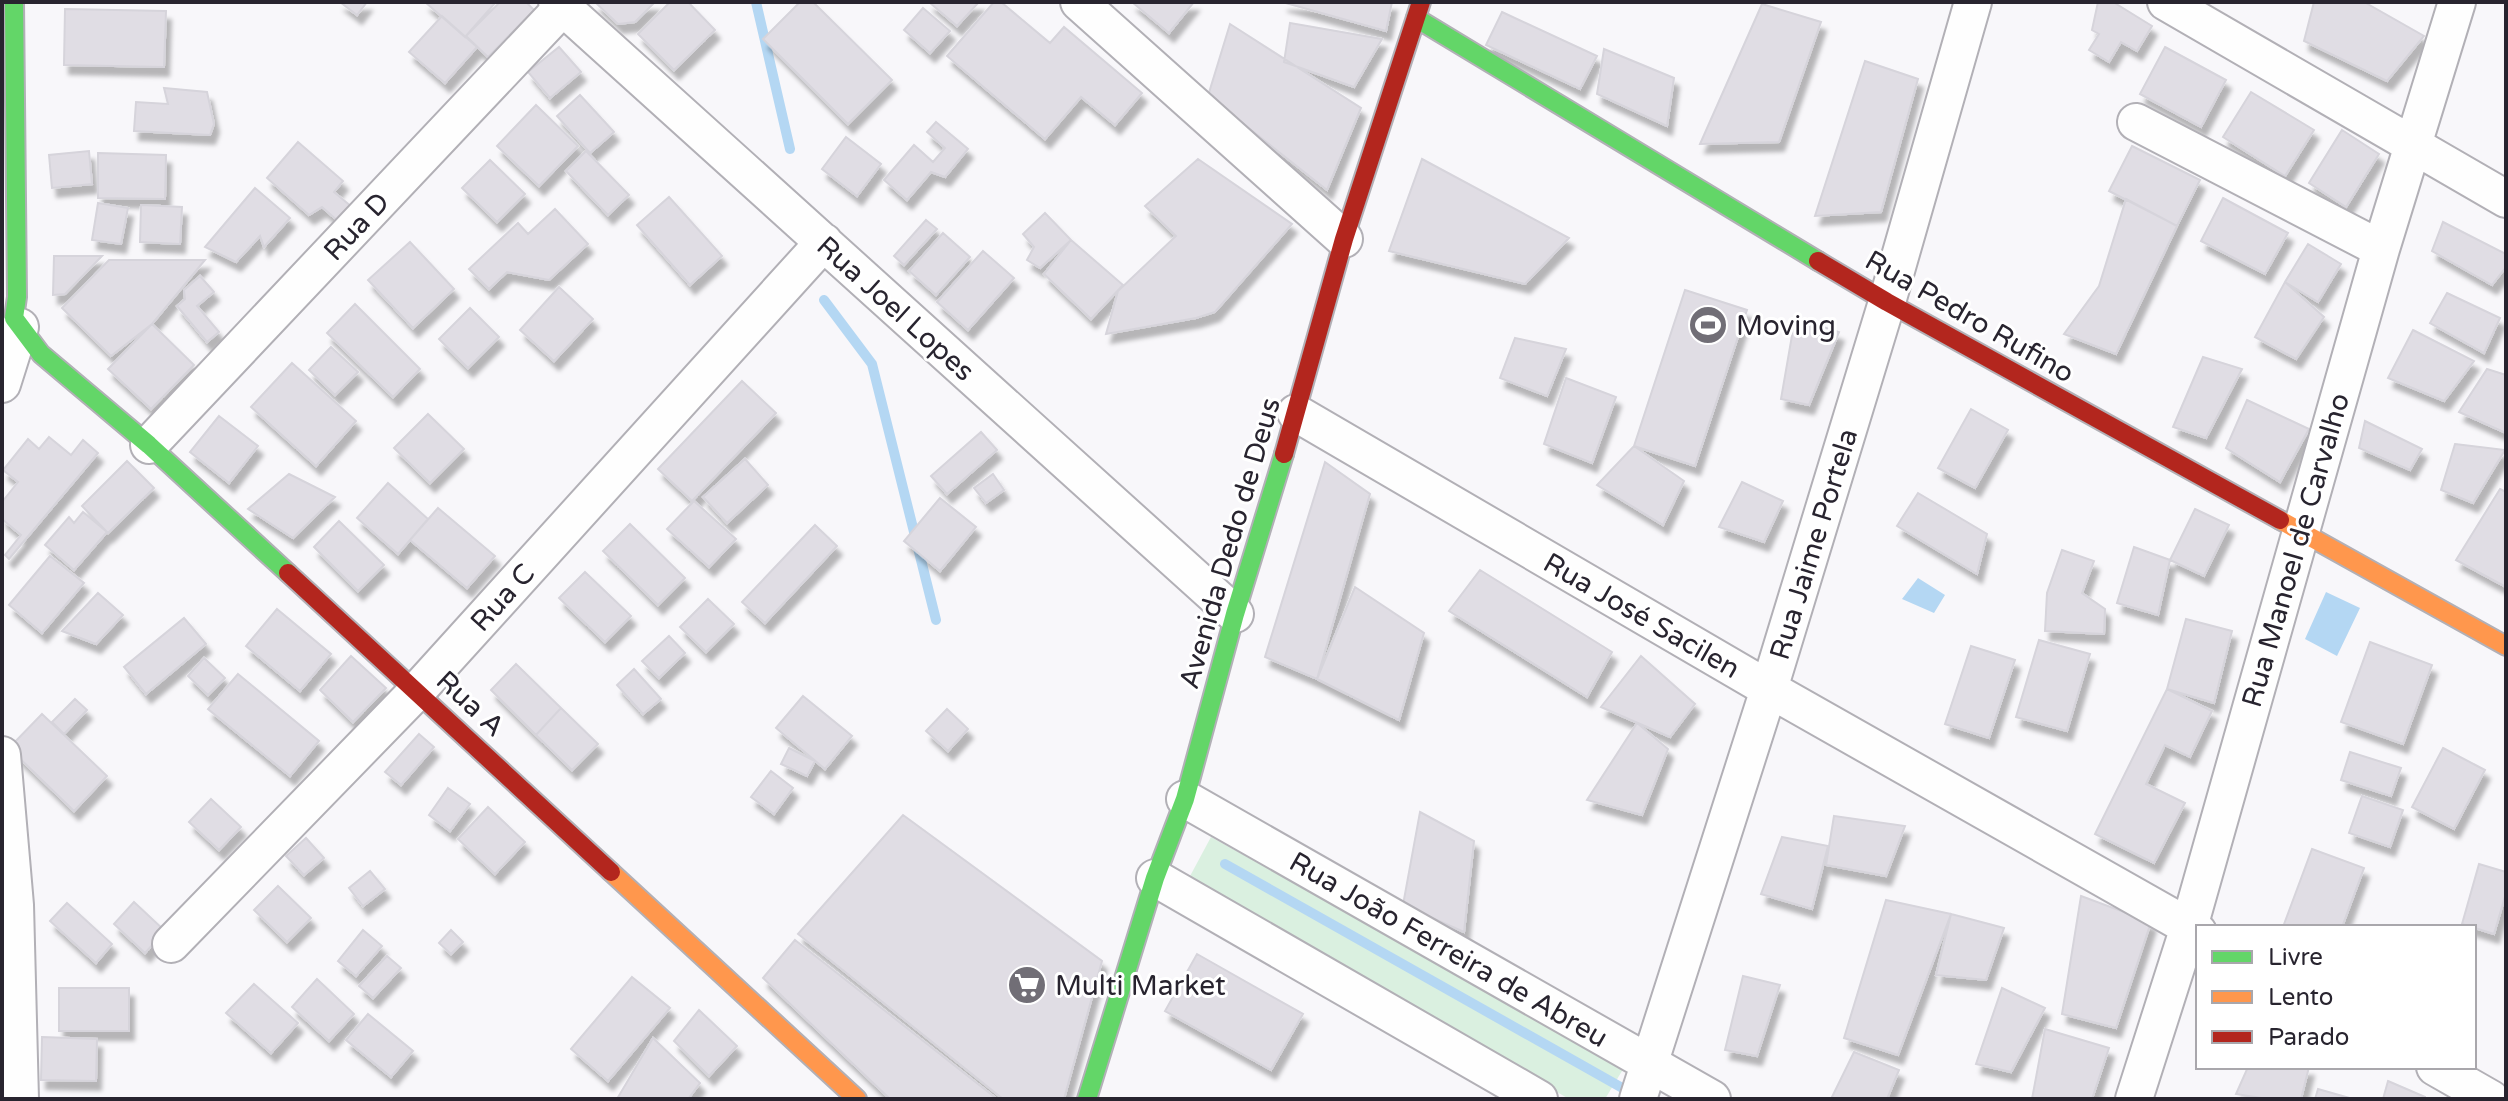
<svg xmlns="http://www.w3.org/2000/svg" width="2508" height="1101" viewBox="0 0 2508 1101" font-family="'Varela Round',sans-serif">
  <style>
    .green { fill: #daf0e0 }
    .water { fill: #b4d7f3 }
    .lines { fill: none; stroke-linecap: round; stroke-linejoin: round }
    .stream { stroke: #b4d7f3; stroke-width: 10 }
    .building { fill: #e0dde4; stroke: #d6d4db; stroke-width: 2; filter: url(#shadow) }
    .street-casing { stroke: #b2b0b6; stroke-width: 40 }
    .fast-casing { stroke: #b2b0b6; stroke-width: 22 }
    .slow-casing { stroke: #b2b0b6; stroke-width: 22 }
    .jam-casing { stroke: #b2b0b6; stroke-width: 22 }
    .street { stroke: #fefefe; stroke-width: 36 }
    .fast { stroke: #63d668; stroke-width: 18 }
    .slow { stroke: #ff974d; stroke-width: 18 }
    .jam { stroke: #b3261e; stroke-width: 18 }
    .labels { text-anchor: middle; stroke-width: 6; stroke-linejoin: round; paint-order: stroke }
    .street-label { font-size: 28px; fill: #28242f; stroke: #fff }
    .poi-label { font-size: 28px; fill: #28242f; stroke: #fff; text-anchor: start }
  </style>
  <defs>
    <filter id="shadow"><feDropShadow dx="5" dy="9" stdDeviation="2" flood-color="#0004"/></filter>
  </defs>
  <rect width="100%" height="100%" fill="#f8f7fa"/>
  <path class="green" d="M1211 837 1625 1066 1605 1099H1569L1189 878Z"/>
  <path class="water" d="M1918 578 1945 595 1934 613 1902 599Z
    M2326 592 2360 608 2337 656 2305 639Z"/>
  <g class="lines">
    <path class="stream" d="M756 2 790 149
      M824 300 872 364 936 620
      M1225 864 1633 1094"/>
  </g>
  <path class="building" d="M340 2H367L357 15Z
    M425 2H496L465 37Z
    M500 2H526L534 10 488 57 466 36Z
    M595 2H655L635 22 618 24Z
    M670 2H688L715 30 674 70 638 34Z
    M800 2H813L892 80 848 124 763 39Z
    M929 2H979L957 26Z
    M994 2H1001L1050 43 1064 27 1142 93 1115 125 1081 97 1045 139 947 56Z
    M1132 2H1194L1169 33Z
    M1282 2H1392L1386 31Z
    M2098 2H2113L2152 26 2137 51 2121 42 2109 62 2089 50 2099 34 2092 30Z
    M2314 2H2364L2424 36 2387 81 2304 41Z
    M1762 4 1821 22 1779 142 1700 144Z
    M923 8 950 31 930 53 904 30Z
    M65 9 166 11 164 67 64 65Z
    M1502 12 1597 56 1580 89 1486 45Z
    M442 16 477 47 445 83 409 52Z
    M1290 23 1382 39 1354 87 1284 62Z
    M1230 24 1361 108 1327 190 1208 96Z
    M559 47 581 72 550 98 528 72Z
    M2165 47 2226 80 2201 127 2140 94Z
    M1604 49 1674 78 1667 126 1597 94Z
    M1865 61 1918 79 1881 212 1815 216Z
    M164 88 207 92 214 124 210 135 134 131 136 102 168 104Z
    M2251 92 2314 130 2285 176 2223 137Z
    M580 95 614 132 590 153 557 116Z
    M536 105 578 146 539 186 497 146Z
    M936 122 968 149 945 177 931 172 907 200 884 180 914 145 933 162 945 148 927 132Z
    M2342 130 2379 154 2346 207 2309 183Z
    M846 137 881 164 857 196 822 169Z
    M298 142 343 181 334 192 352 207 339 222 322 207 309 215 267 178Z
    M2132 146 2200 180 2177 226 2109 191Z
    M89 151 92 184 52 188 49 155Z
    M586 151 629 195 608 215 566 171Z
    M98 153 166 155 165 199 98 198Z
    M1198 159 1292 224 1215 312 1196 318 1106 334 1118 291 1176 236 1145 206Z
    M1422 159 1569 238 1525 284 1389 251Z
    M490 160 525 194 497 222 462 188Z
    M255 188 290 218 264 247 260 236 236 262 205 247Z
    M669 197 722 256 690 285 637 225Z
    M2223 198 2288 233 2265 274 2201 241Z
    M2126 199 2177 226 2116 354 2064 334 2099 286Z
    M98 203 128 208 121 244 92 240Z
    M141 205 182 207 180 244 140 242Z
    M555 209 588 244 549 280 507 272 489 289 469 269 518 223 528 234Z
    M1045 213 1071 240 1040 268 1027 260 1034 247 1023 234Z
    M926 220 937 229 904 265 894 256Z
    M2443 222 2506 254V267L2492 285 2432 251Z
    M943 233 970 257 936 295 909 271Z
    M1071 240 1123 285 1091 319 1044 274Z
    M410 242 454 289 413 328 368 280Z
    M2308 244 2341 264 2318 302 2285 282Z
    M983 251 1014 278 968 330 937 302Z
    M54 256H102L65 294 53 295Z
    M109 260H205L152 324 111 356 62 308Z
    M200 276 214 292 197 306 219 332 207 342 177 306 185 299 184 290Z
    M2285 282 2324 317 2296 359 2255 337Z
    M559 287 593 319 554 361 520 330Z
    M1685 290 1747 310 1695 466 1634 446Z
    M2447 293 2500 318 2484 353 2430 323Z
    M355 304 420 369 393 397 327 333Z
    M470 308 499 337 468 368 439 339Z
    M1795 318 1839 332 1809 405 1781 399Z
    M152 324 194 365 151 409 108 369Z
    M2413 330 2474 361 2444 401 2388 378Z
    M1515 338 1566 349 1547 396 1500 378Z
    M331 347 358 372 335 395 309 370Z
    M2203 357 2242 369 2206 438 2173 427Z
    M292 363 356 421 316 466 251 407Z
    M2487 369 2506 375V433L2459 412Z
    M1566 378 1616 397 1592 463 1544 444Z
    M742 381 776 413 692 501 658 469Z
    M2247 400 2309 429 2280 482 2226 448Z
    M1971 409 2008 430 1975 488 1938 468Z
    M428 414 464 449 430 483 394 448Z
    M219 416 258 446 229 483 190 452Z
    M2365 421 2422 449 2410 470 2359 448Z
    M981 432 997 450 947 494 931 476Z
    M49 437 71 455 83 440 98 453 9 559 5 555 21 535 2 519V502L18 482 3 470 28 439 39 449Z
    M2455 444 2505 450 2473 503 2441 490Z
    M1634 446 1684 481 1663 525 1597 485Z
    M745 459 768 485 727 523 703 497Z
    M127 461 154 488 108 533 82 506Z
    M1325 462 1370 494 1317 679 1265 657Z
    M289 474 335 497 293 538 248 509Z
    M993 474 1004 490 986 503 974 488Z
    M1742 482 1783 501 1764 542 1719 527Z
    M388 483 428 519 398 554 357 518Z
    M2500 489 2506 492V587L2456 560Z
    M1918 493 1987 534 1977 574 1897 526Z
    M940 498 976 527 940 571 904 541Z
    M694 501 736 539 709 567 667 529Z
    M438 508 495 556 467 588 410 540Z
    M2195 509 2229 525 2204 576 2170 560Z
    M83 512 107 532 74 570 45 545 69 517 74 523Z
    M339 521 384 565 358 591 314 547Z
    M630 524 685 578 658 605 603 551Z
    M815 525 837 546 765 623 742 602Z
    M2134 547 2170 560 2158 615 2117 603Z
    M2062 550 2094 561 2082 593 2105 609 2104 634 2045 631 2047 593Z
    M50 556 84 583 42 633 9 605Z
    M1480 570 1612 652 1587 697 1449 611Z
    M585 572 631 616 605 642 559 598Z
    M1355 587 1424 633 1399 720 1317 679Z
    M98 593 123 615 96 644 62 631Z
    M708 599 734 624 706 652 680 627Z
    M277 609 331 654 300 691 246 646Z
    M184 618 206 644 146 694 124 667Z
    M2186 619 2232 631 2214 703 2167 689Z
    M669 636 685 653 659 678 642 661Z
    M2039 640 2090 654 2067 731 2016 717Z
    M2370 642 2432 665 2403 744 2341 722Z
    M1971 646 2015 660 1989 738 1945 724Z
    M351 656 386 688 353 722 320 690Z
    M1641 656 1695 704 1670 737 1601 707Z
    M204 658 225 678 208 695 188 676Z
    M516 664 561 708 536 735 491 690Z
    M634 669 661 699 643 714 617 685Z
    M238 674 319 741 290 776 208 709Z
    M2167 689 2212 711 2190 757 2165 745 2146 784 2185 803 2154 863 2095 834Z
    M803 696 852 736 825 769 776 728Z
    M75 699 87 710 64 734 52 722Z
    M561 708 598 744 572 770 536 735Z
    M947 709 968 729 948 751 926 731Z
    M42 714 107 776 74 811 9 748Z
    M1637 723 1668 749 1642 815 1587 800Z
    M419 734 434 747 401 785 385 772Z
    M789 748 815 761 807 776 781 764Z
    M2443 748 2485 770 2454 829 2412 807Z
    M2350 752 2401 768 2391 796 2341 780Z
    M771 771 793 788 774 814 751 797Z
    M448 788 470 804 450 831 429 815Z
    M2362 796 2403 810 2390 847 2349 833Z
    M211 799 241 827 219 850 189 822Z
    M488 807 525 842 495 874 458 839Z
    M1420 812 1474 841 1464 932 1403 905Z
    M903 815 1102 961 1064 1099H1003L798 934Z
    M1834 816 1905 826 1886 876 1826 865Z
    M1782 837 1828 846 1812 909 1761 894Z
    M306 838 324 858 304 875 286 856Z
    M2312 849 2364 868 2342 927H2283Z
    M2479 864 2506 872V893L2494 934 2462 924Z
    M370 871 385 889 363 906 349 888Z
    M278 886 311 918 287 942 254 910Z
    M2081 896 2151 922 2116 1028 2062 1014Z
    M1886 900 1951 914 1898 1055 1844 1038Z
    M134 902 165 931 145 953 114 924Z
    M67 903 112 944 96 963 50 921Z
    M1951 914 2004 928 1986 980 1936 975Z
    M363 930 382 946 356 976 338 961Z
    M451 930 463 942 451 954 439 943Z
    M795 940 997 1099H890L763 978Z
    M1197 954 1303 1014 1271 1070 1165 1011Z
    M387 956 401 968 373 998 359 986Z
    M1743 976 1780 985 1757 1056 1725 1050Z
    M632 977 670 1008 608 1081 571 1049Z
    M317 979 354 1014 329 1041 292 1007Z
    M254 984 298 1023 271 1053 226 1013Z
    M59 988H129V1031H59Z
    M2002 988 2045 1008 2011 1072 1976 1064Z
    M699 1010 737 1046 709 1076 674 1041Z
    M368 1014 413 1051 391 1077 346 1040Z
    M2045 1029 2109 1048 2092 1099H2032Z
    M42 1037 97 1039 96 1081 41 1080Z
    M653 1038 700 1083 688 1099H617Z
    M1854 1052 1899 1070 1887 1099H1831Z
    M2248 1067H2309L2301 1099H2268L2236 1094Z
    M2388 1081 2425 1097V1099H2383Z
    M2318 1089 2353 1099H2315Z"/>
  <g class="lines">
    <defs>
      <path id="street" d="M557 2 1235 614
        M1079 2 1344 239
        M2166 2 2506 199
        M2136 122 2381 249
        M2 384 20 327
        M1296 413 1769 689 2198 932
        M149 445 563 7
        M2 755 15 905 20 1099
        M1185 799 1712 1099
        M1155 878 1539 1099
        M171 944 417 691 824 242
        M2435 1067 2491 1099
        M1638 1099 1769 689 1887 302 1973 2
        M2134 1099 2189 927 2381 249 2457 2"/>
      <path id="fast" d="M14 2 17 297 14 318 41 354 149 445 288 573
        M1416 18 1818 261
        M1087 1099 1155 878 1185 799 1235 614 1284 454"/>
      <path id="slow" d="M2280 520 2506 646
        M611 872 857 1099"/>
      <path id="jam" d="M1818 261 1887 302 2280 520
        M1284 454 1344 239 1421 2
        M288 573 611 872"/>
    </defs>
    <use href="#street" class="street-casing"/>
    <use href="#fast" class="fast-casing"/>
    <use href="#slow" class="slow-casing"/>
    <use href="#jam" class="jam-casing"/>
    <use href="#street" class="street"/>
    <use href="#fast" class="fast"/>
    <use href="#slow" class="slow"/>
    <use href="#jam" class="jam"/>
  </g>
  <defs>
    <symbol id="stadium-disc" viewBox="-11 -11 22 22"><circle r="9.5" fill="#716e76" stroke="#fff"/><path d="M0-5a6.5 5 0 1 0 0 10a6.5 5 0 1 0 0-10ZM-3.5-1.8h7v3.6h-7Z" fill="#fff"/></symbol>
    <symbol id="supermarket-disc" viewBox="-11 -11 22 22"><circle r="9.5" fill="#716e76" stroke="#fff"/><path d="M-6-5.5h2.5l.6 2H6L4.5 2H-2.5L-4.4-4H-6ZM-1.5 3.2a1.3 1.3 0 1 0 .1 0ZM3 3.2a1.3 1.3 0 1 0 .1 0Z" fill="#fff"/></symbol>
  </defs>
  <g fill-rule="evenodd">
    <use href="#stadium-disc" x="1686" y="303" width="44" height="44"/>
    <use href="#supermarket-disc" x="1005" y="963" width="44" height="44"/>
  </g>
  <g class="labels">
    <g class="street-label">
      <text transform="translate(356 226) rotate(-47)" y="10">Rua D</text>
      <text transform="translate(896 308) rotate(42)" y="10">Rua Joel Lopes</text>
      <text transform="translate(1970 316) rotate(30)" y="10">Rua Pedro Rufino</text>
      <text transform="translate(1229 543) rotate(-74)" y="10">Avenida Dedo de Deus</text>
      <text transform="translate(1813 544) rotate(-73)" y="10">Rua Jaime Portela</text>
      <text transform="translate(2295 550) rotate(-74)" y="10">Rua Manoel de Carvalho</text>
      <text transform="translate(502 597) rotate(-48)" y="10">Rua C</text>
      <text transform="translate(1642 615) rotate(30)" y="10">Rua José Sacilen</text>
      <text transform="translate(471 703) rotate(43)" y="10">Rua A</text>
      <text transform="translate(1449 949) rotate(30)" y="10">Rua João Ferreira de Abreu</text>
    </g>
    <g class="poi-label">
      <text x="1736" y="335">Moving</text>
      <text x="1055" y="995">Multi Market</text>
    </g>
  </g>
  <rect width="2508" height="1101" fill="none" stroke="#28242f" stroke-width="8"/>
  <rect x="2196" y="925" width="280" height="144" fill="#ffffff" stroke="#a9a7ac" stroke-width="2"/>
  <rect x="2212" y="951" width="40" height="12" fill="#63d668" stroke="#a9a7ac" stroke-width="2"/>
  <text x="2268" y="965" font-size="24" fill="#28242f">Livre</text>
  <rect x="2212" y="991" width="40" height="12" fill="#ff974d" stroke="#a9a7ac" stroke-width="2"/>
  <text x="2268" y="1005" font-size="24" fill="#28242f">Lento</text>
  <rect x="2212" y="1031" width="40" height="12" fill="#b3261e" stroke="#a9a7ac" stroke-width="2"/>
  <text x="2268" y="1045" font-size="24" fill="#28242f">Parado</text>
</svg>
